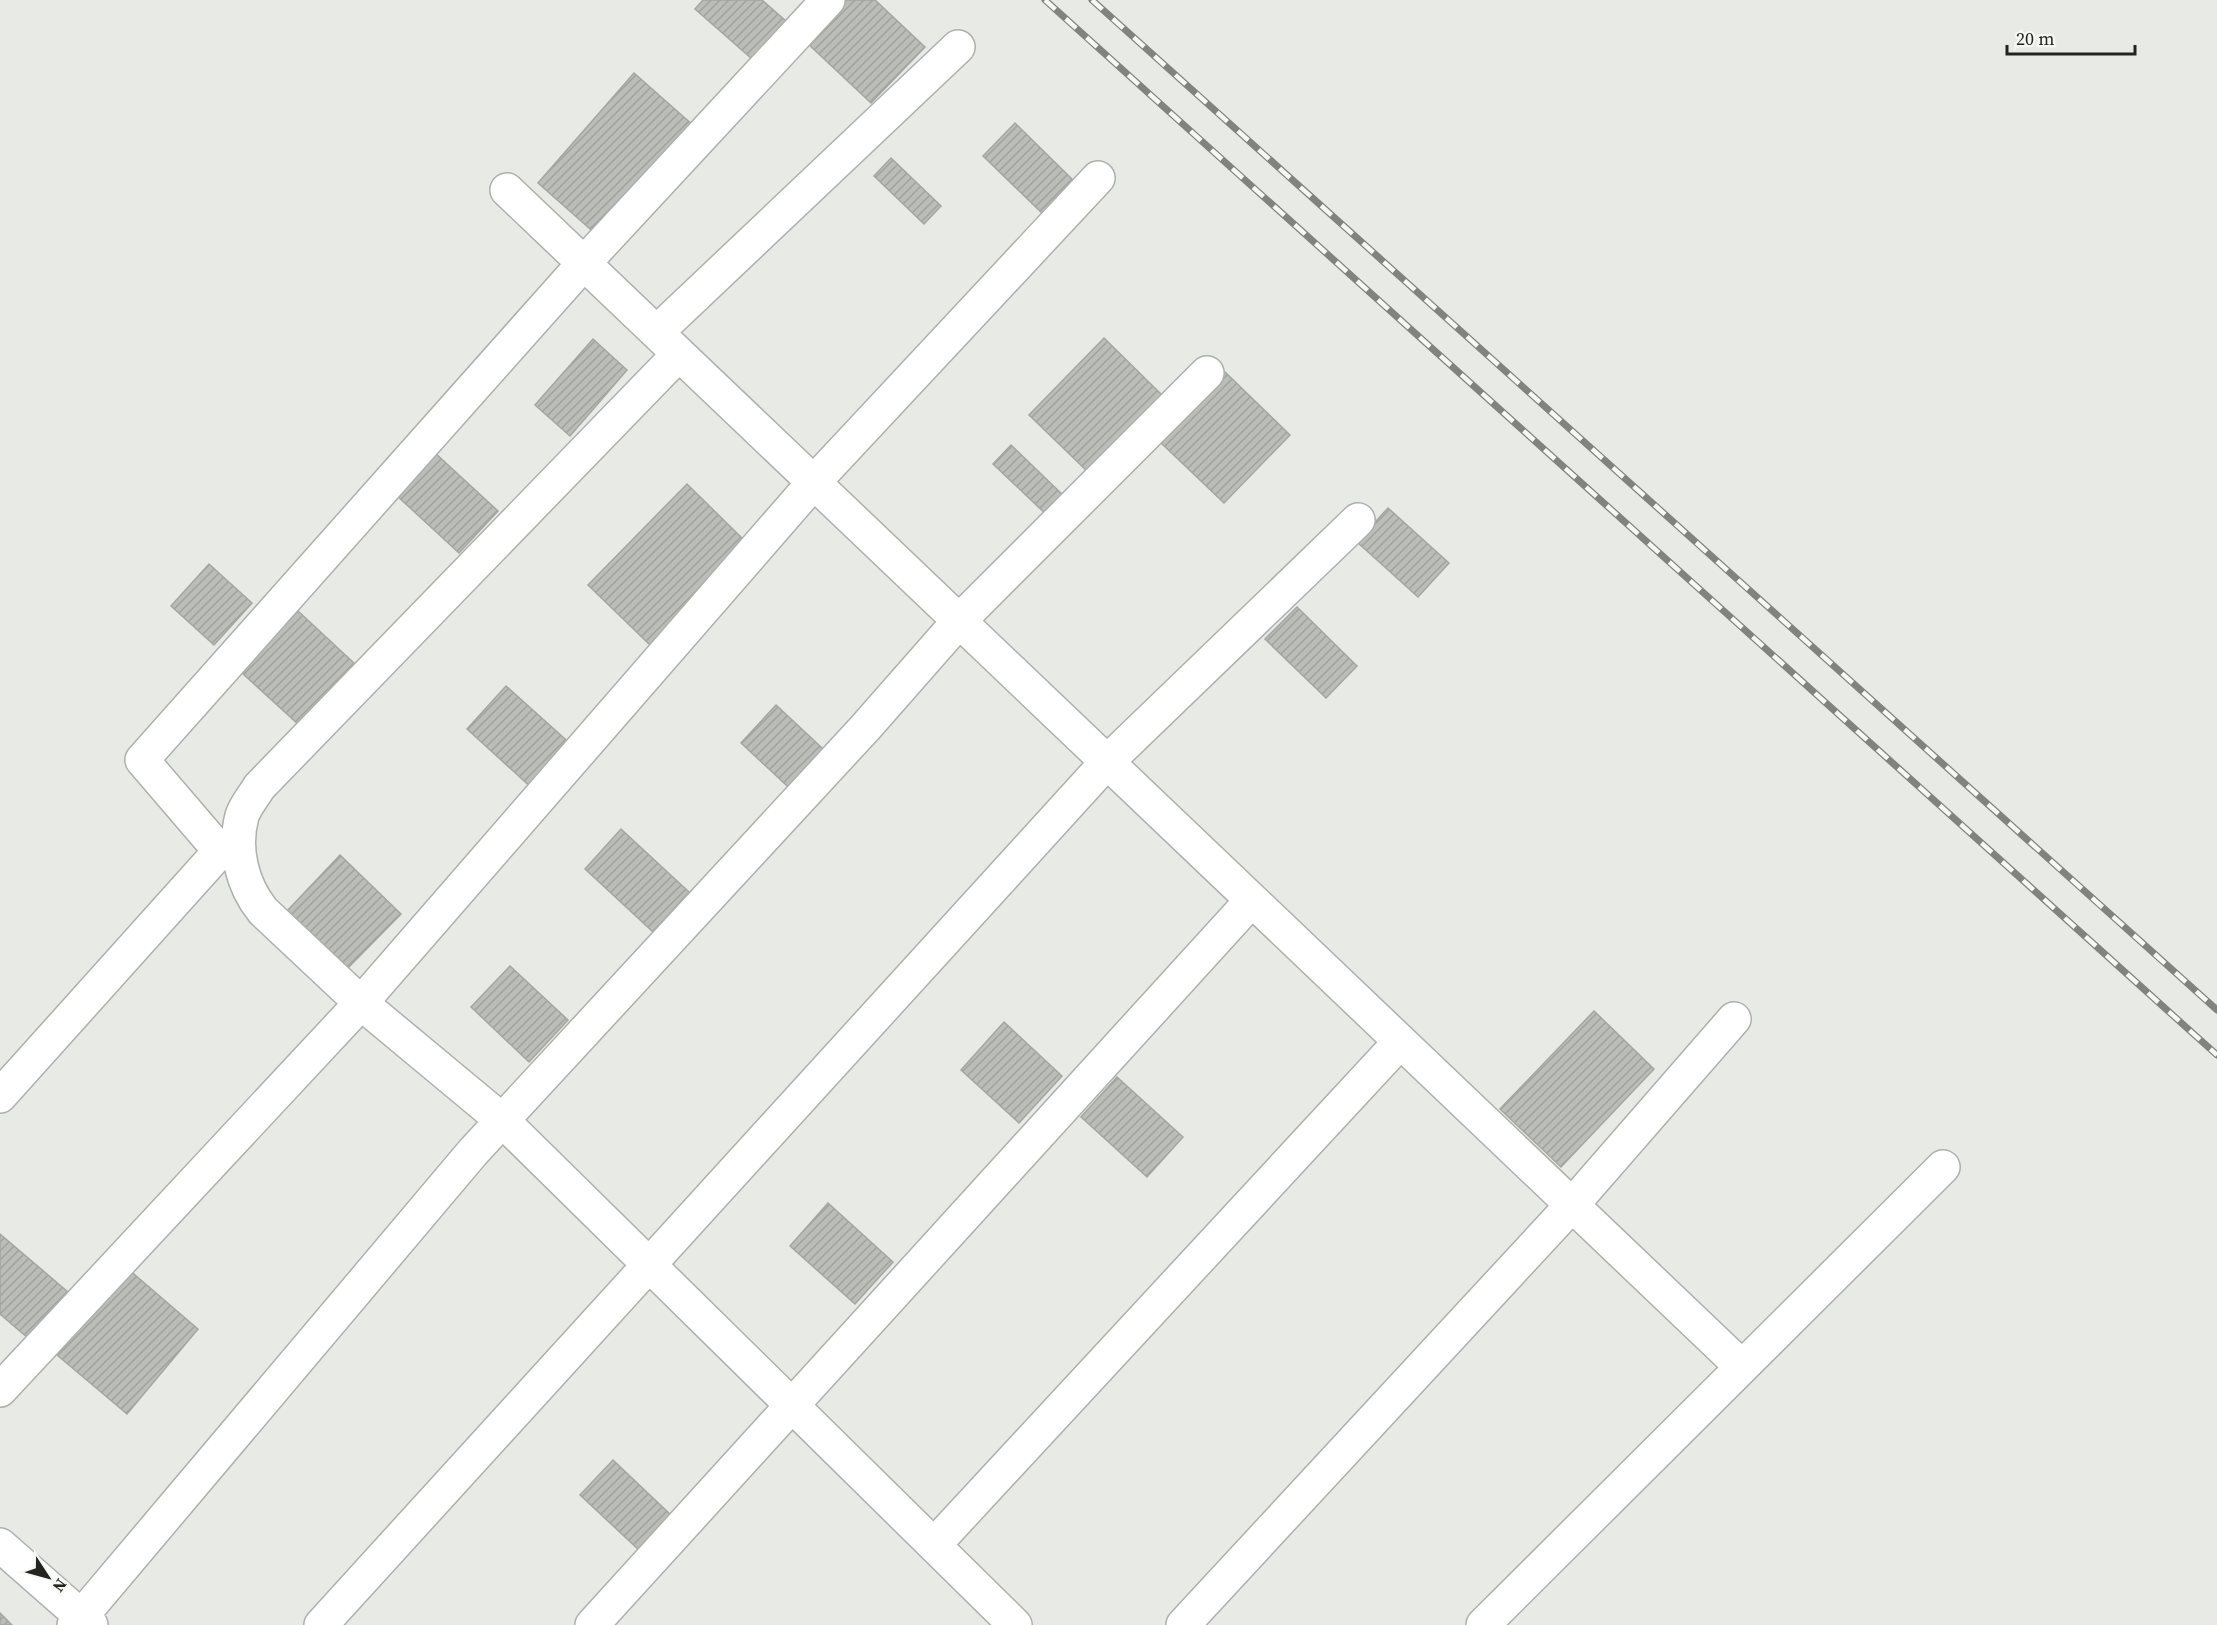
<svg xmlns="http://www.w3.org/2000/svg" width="2217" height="1625" viewBox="0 0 2217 1625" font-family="'Source Serif 4',serif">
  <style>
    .building { fill: url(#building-hatch); stroke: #a3a6a1; stroke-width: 1.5 }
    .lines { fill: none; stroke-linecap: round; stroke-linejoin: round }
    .minor-casing { stroke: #aeb0ab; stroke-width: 36 }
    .minor { stroke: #fff; stroke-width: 33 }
    .rail-casing { stroke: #81837f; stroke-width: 7 }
    .rail { stroke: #f5f8f3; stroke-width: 4.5; stroke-dasharray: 14; stroke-linecap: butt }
  </style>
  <defs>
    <pattern id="building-hatch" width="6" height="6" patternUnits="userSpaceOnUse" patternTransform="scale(1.5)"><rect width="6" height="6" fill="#bbbdb8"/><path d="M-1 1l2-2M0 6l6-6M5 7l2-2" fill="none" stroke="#a0a29e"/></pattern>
  </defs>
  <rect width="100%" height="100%" fill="#e8eae5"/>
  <path class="building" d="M703 0H762L786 21 752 59 695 9Z
    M846 0H875L925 47 871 103 806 42Z
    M634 73 694 126 598 236 538 183Z
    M1015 123 1076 183 1045 216 983 156Z
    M891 158 941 206 924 224 874 176Z
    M1104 338 1163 396 1089 473 1029 415Z
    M593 339 627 370 570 436 535 405Z
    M1225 372 1290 435 1224 503 1159 441Z
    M1011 445 1067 499 1050 518 993 464Z
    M434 452 498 511 459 553 395 494Z
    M687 484 749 545 651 646 588 585Z
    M1388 508 1449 563 1418 597 1357 542Z
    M209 564 252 603 214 645 171 606Z
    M1297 607 1357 666 1326 698 1265 639Z
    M298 611 355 664 299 725 241 672Z
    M506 686 574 747 534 790 467 729Z
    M776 705 835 760 800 798 741 743Z
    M621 829 689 892 653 932 585 869Z
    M340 855 401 914 347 969 287 911Z
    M510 966 568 1020 529 1062 471 1007Z
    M1594 1011 1654 1069 1561 1167 1500 1109Z
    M1004 1022 1062 1076 1019 1123 961 1070Z
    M1117 1077 1183 1137 1147 1177 1081 1117Z
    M828 1203 893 1262 855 1304 790 1246Z
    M0 1234 68 1292 29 1339 0 1314Z
    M128 1269 198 1329 127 1414 57 1355Z
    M613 1460 672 1516 640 1551 580 1495Z
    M0 1613 12 1625H0Z"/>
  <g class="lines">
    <defs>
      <path id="minor" d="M507 190 1742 1367
        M657 332 958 47
        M679 354 259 787C254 796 245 806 242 816 233 849 242 885 263 911L361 1003 503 1121 1015 1625
        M220 851 142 760 584 263 828 0
        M0 1096 220 851 237 840
        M0 1390 361 1003 814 482 1098 178
        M0 1545 91 1625
        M934 1545 1400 1042
        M74 1625 473 1152 865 728 959 621 1207 373
        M321 1625 1107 762 1358 520
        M592 1625 1252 900
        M1183 1625 1572 1205 1734 1019
        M1483 1625 1943 1167"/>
    </defs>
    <use href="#minor" class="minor-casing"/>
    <use href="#minor" class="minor"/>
    <defs>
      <path id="rail" d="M1045 0 2217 1055
        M1092 0 2217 1010"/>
    </defs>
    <use href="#rail" class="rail-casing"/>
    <use href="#rail" class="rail"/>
  </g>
  <g transform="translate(48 1577) rotate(126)" stroke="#f5f8f3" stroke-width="4.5" paint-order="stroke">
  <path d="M0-4.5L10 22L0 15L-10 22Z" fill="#232422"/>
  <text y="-9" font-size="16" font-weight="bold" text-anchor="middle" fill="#232422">N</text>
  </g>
  <path d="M2007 45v9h128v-9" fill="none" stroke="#232422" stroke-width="3"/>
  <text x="2016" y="45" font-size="18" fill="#232422" stroke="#f5f8f3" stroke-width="4.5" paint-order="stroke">20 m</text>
</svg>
